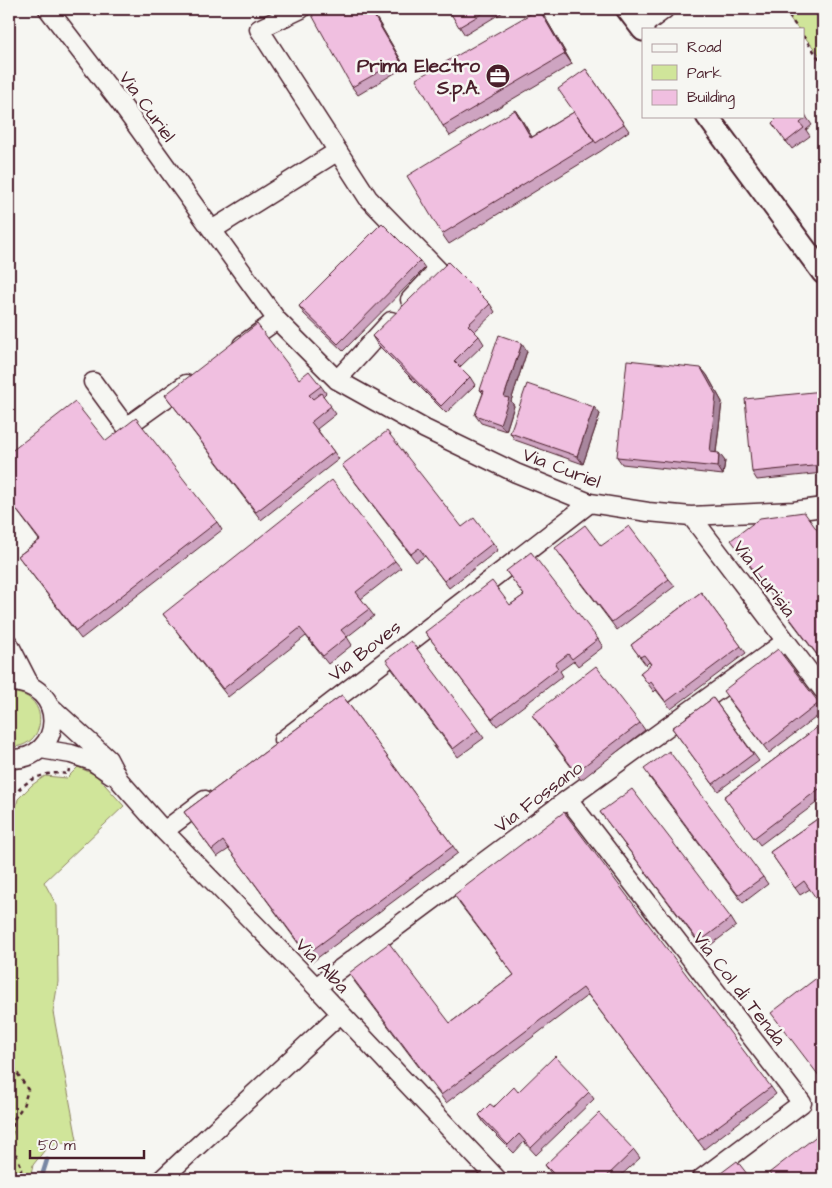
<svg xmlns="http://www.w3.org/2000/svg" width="832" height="1188" viewBox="0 0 832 1188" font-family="'Architects Daughter',sans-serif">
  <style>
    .green { fill: #d0e59a; stroke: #8d8262 }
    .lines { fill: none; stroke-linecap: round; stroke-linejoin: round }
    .stream { stroke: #7887a4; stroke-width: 4.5 }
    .minor-casing { stroke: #4a1f2b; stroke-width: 21 }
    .major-casing { stroke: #4a1f2b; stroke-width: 25 }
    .path { stroke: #4a1f2b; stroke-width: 2.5; stroke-dasharray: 4 4; stroke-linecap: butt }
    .minor { stroke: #f6f6f2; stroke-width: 18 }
    .major { stroke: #f6f6f2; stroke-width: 21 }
    .wall { fill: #cea4c1; stroke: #4a1f2b }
    .shaded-wall { fill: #a8869d; stroke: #4a1f2b }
    .building { fill: #f0bfe0; stroke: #4a1f2b }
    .labels { text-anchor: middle; stroke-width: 5; stroke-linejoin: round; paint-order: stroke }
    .poi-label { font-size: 19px; font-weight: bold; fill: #4a1f2b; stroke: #f6f6f2; text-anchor: end }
    .street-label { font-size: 19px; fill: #4a1f2b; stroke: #f6f6f2 }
  </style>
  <rect width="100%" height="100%" fill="#f6f6f2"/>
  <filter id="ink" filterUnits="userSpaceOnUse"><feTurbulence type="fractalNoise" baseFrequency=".02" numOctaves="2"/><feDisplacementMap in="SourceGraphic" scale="10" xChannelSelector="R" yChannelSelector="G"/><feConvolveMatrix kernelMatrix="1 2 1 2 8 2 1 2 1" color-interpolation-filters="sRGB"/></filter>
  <g filter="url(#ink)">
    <path class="green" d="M783 9H823V59L803 35V29H798Z
      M9 693C50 690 50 749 9 747Z
      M78 767 96 775 124 806 44 882 57 906 58 982 53 1012 77 1140 48 1146 33 1165 30 1179H9V907L14 816 18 799 32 785 45 776 67 778Z"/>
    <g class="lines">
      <path class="stream" d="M41 1179 47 1160"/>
      <defs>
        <path id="minor" d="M48 9 121 104 277 320 337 380 425 429 516 473 590 503 648 512 691 516 794 511 823 507
          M301 9 259 29 368 198 438 270 410 300
          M641 27 665 9
          M212 230 338 151
          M242 345 277 320
          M337 380 391 321
          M93 382 126 427 186 384
          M691 516 823 690
          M9 644 30 685
          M9 682C68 682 66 761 9 759
          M50 706 108 759 119 780 164 831 316 987 497 1179
          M283 740 590 503
          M41 749 71 754 92 761 112 775
          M568 799 802 1103 701 1179
          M164 831 205 800
          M316 987 568 799 786 641
          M162 1179 340 1014"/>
        <path id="major" d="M627 9 643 30
          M707 116 823 273"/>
      </defs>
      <use href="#minor" class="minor-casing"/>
      <use href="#major" class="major-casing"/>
      <path class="path" d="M784 9 798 29
        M803 36 823 64
        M9 803C21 781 44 770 68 774L69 769
        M9 1060 28 1090 23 1106 14 1119 11 1138 12 1145 21 1166V1179"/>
      <use href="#minor" class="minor"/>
      <use href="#major" class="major"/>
    </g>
    <path class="wall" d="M323 9H346V10L348 9H371L405 67 358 95 352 87Z
      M448 9H508L465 35Z
      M546 19 572 64 450 136 443 126Z
      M586 69 629 131 601 151 449 244 442 234 515 110 532 137 574 112Z
      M803 112 812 125 806 130 810 136 792 149 772 123 776 120 773 116H803Z
      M420 261 425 268 343 351 304 314 299 306Z
      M490 304 495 312 474 332 479 336 484 344 460 367 470 377 475 385 446 413 377 344 372 336Z
      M527 351 511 401 514 406 506 431 481 423 475 415 483 393 480 390Z
      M701 368 707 375 722 402 716 453 725 461 723 475 622 464 617 457Z
      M299 379 321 386 326 393 323 396 336 414 317 429 339 459 261 520 165 395Z
      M823 391V473L757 480 752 472Z
      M600 414 583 464 515 440 510 433Z
      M106 441 217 522 222 530 81 639 18 556 39 540 9 500V453Z
      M342 465 462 527 493 543 498 550 449 588 425 556 416 562Z
      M823 538V663L736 548Z
      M601 546 669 579 675 586 617 630 560 555Z
      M395 561 401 568 361 599 374 616 347 637 352 645 328 664 306 636 228 697 163 614Z
      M506 571 598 639 603 647 578 666 574 661 560 671 563 676 497 726 425 632 510 605 524 595Z
      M701 592 746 653 671 709 656 690 654 692 640 673 651 665 649 662 646 665 631 645Z
      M391 668 478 730 484 738 458 757Z
      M342 695 458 853 312 962 229 849 217 857 184 812Z
      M713 698 759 761 718 791 672 728Z
      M728 699 819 703 823 709V712L769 753Z
      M532 715 640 723 645 730 581 780Z
      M823 723V798L760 845 724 797Z
      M649 777 763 877 768 884 743 903Z
      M600 812 731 918 736 926 704 950Z
      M823 815 810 889 800 895 770 852Z
      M459 903 771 1087 776 1094 704 1149 588 995 446 1103 354 981 450 1023 514 975Z
      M518 1092H589L594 1099 536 1155 524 1142 514 1153 484 1123 479 1115Z
      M634 1150 640 1158 617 1179H557L550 1172 545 1165Z"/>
    <path class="shaded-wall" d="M370 9H371L405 67 400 60Z
      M539 9 546 19 572 64 565 54Z
      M515 110 522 120 538 147 531 138Z
      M522 343 527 351 511 401 514 406 506 431 500 424 504 397Z
      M701 368 707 375 722 402 715 460 710 452Z
      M594 407 600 414 583 464 577 456Z
      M719 453 725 461 723 475 718 467Z"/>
    <path class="building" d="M323 9H344L345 10 348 9H370L400 60 352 87 312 15Z
      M448 9H490L459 27Z
      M539 9 565 54 443 126 416 79Z
      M586 69 624 124 596 143 558 89Z
      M515 110 531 138 574 112 594 141 442 234 407 176Z
      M803 112 807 117 800 123 804 128 786 142 772 123 776 119 774 116H803Z
      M382 223 420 261 338 344 299 306Z
      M448 262 490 304 468 325 479 336 454 361 470 377 441 406 372 336Z
      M257 324 299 379 309 371 321 386 309 395 313 399 321 393 331 406 311 422 334 452 256 512 165 395Z
      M499 335 522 343 504 397 509 398 500 424 475 415 484 391 480 390Z
      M627 360 701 368 716 395 710 452 719 453 718 467 617 457Z
      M527 384 594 407 577 456 510 433Z
      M823 391V465L752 472 745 399Z
      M75 402 106 441 136 418 217 522 76 631 18 556 40 540 9 500V453Z
      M387 431 462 527 474 518 493 543 444 581 419 548 411 554 342 465Z
      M332 480 395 561 356 592 369 609 341 630 347 637 323 656 300 628 223 689 163 614Z
      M804 512 823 538V653L819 657 731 540 760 518Z
      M585 525 601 546 629 526 669 579 612 622 555 548Z
      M531 552 598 639 572 659 568 654 555 664 558 668 492 719 425 632 492 581 510 605 524 595 506 571Z
      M701 592 741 646 666 702 651 682 648 684 640 673 651 664 644 655 640 657 631 645Z
      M411 641 478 730 453 749 386 660Z
      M778 649 819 703 764 746 723 691Z
      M596 666 640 723 576 772 532 715Z
      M342 695 453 846 307 954 223 841 212 850 184 812Z
      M713 698 753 754 713 784 672 728Z
      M823 723V786L754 838 724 797Z
      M669 751 763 877 738 895 644 769Z
      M632 789 731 918 699 942 600 812Z
      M564 812 771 1087 698 1141 583 988 441 1095 349 973 389 943 450 1023 514 975 454 895Z
      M823 815V908L804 881 795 888 770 852Z
      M823 973V1081L771 1013Z
      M555 1056 589 1092 531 1148 519 1134 508 1145 479 1115 490 1104 494 1107 514 1087 518 1092Z
      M599 1113 634 1150 604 1179H559L545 1165Z
      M823 1131V1179H774L769 1173Z
      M737 1161 751 1179H713Z"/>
  </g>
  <defs>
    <symbol id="office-disc" viewBox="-11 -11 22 22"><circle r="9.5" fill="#4a1f2b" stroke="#f6f6f2"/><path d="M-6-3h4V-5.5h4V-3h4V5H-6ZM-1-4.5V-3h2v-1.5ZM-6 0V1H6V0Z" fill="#fff"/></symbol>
  </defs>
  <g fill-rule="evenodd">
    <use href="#office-disc" x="484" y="62" width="28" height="28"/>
  </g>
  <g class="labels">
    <g class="poi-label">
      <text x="480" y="72">Prima Electro<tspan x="480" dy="22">S.p.A.</tspan></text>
    </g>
    <g class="street-label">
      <text transform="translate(148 106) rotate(54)" y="7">Via Curiel</text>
      <text transform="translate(562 467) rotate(21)" y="7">Via Curiel</text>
      <text transform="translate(765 578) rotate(53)" y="7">Via Lurisia</text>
      <text transform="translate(364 650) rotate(-38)" y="7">Via Boves</text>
      <text transform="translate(538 796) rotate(-37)" y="7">Via Fossano</text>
      <text transform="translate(323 965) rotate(46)" y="7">Via Alba</text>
      <text transform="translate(740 988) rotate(52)" y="7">Via Col di Tenda</text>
    </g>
  </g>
  <rect width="832" height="1188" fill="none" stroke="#f6f6f2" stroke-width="30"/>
  <rect x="15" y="15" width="802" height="1158" fill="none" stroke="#4a1f2b" stroke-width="2" filter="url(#ink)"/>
  <rect x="642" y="28" width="162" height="90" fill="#f6f6f2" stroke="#b1a0a2"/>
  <rect x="652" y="44" width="25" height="8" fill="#f6f6f2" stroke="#b1a0a2"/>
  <text x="687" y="52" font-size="15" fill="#4a1f2b">Road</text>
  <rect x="652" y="65" width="25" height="15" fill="#d0e59a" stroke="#b1a0a2"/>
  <text x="687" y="78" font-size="15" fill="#4a1f2b">Park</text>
  <rect x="652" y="90" width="25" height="15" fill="#f0bfe0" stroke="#b1a0a2"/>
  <text x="687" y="102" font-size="15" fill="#4a1f2b">Building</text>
  <path d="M30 1150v8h114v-8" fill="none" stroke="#4a1f2b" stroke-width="2.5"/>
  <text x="38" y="1150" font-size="15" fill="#4a1f2b" stroke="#f6f6f2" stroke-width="4" paint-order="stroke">50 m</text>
</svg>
